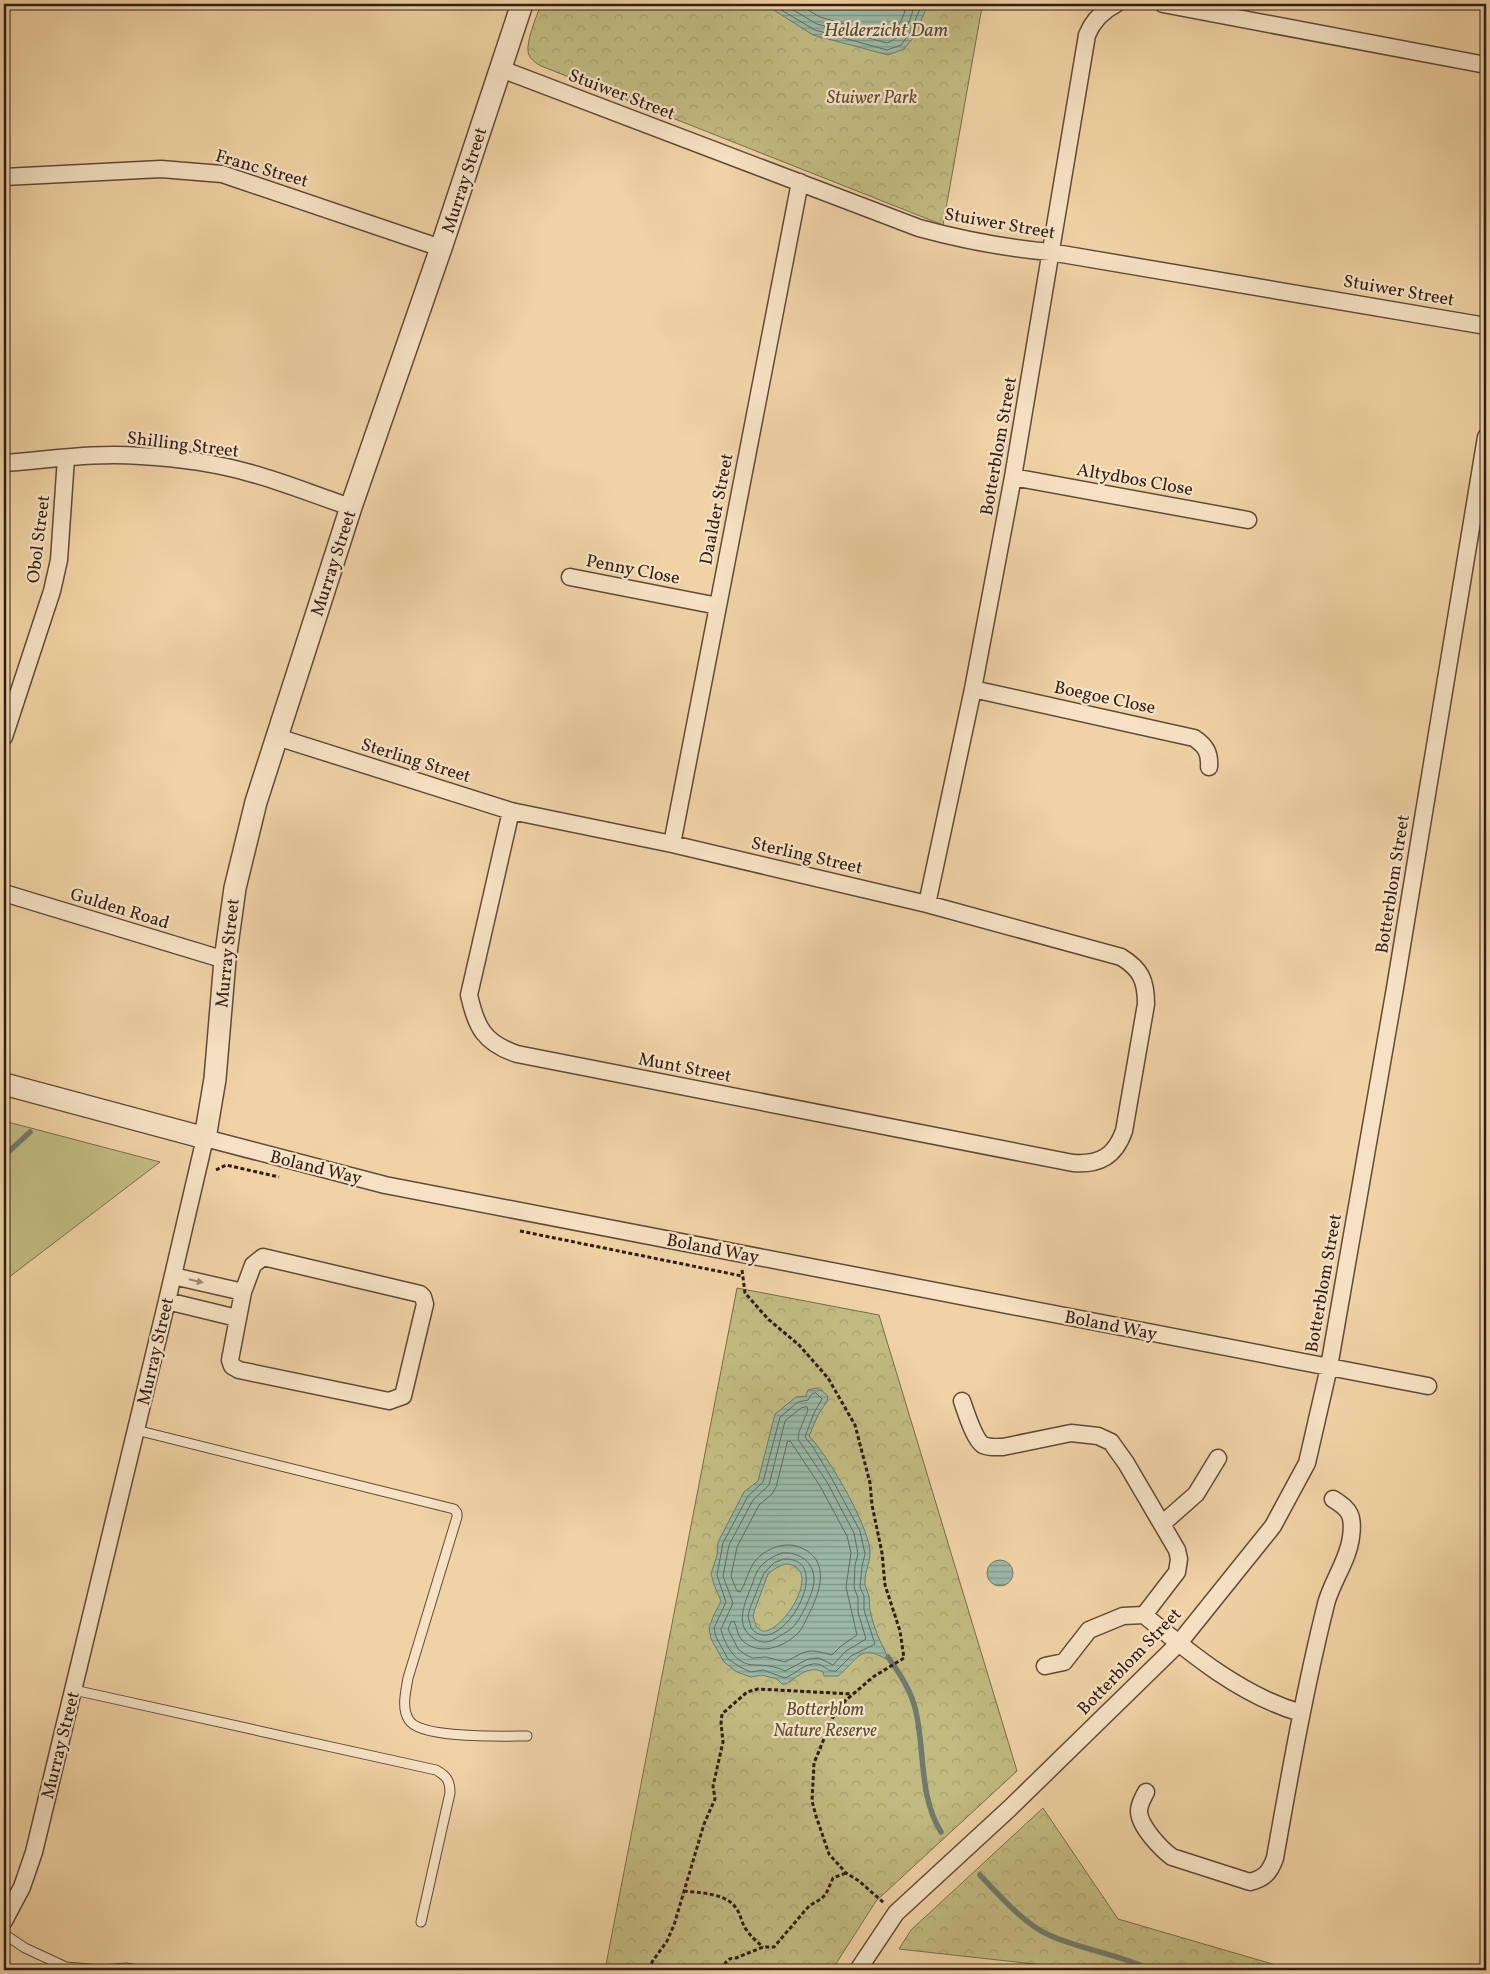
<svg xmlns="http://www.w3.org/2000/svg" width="1490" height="1974" viewBox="0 0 1490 1974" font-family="Vollkorn,serif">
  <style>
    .grass { fill: #c1ba81; stroke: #786c4c }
    .forest { fill: url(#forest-crowns); stroke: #786c4c }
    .water { fill: url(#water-rules); stroke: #707a6c; fill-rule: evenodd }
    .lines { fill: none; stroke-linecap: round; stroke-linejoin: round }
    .shore { stroke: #656a5e; stroke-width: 1 }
    .stream { stroke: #707a6c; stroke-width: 5.5 }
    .service-casing { stroke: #604a3a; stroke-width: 11 }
    .minor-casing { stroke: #604a3a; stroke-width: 19 }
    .tertiary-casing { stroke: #604a3a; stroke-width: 24 }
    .path { stroke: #301d16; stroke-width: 3; stroke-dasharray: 4 2.5; stroke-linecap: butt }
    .service { stroke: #f5e2c4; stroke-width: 9 }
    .minor { stroke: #f5e2c4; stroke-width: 16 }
    .tertiary { stroke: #f5e2c4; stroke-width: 21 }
    .oneway { fill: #9c8976 }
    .labels { text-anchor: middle; stroke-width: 4.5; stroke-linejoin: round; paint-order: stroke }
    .street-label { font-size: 18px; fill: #301d16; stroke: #f5e2c4 }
    .park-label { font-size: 18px; font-style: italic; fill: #5c4c36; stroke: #f5e2c4 }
    .water-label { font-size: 19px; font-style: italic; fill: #504c41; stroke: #f5e2c4 }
  </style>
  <defs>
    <pattern id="forest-crowns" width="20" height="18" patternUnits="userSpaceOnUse" patternTransform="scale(1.25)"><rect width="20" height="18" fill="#c1ba81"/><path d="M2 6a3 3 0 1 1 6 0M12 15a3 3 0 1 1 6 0" fill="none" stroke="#a69f6f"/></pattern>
    <pattern id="water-rules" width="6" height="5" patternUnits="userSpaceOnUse" patternTransform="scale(1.25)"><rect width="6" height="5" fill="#9ab8a5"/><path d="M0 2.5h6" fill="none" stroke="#7e9585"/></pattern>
  </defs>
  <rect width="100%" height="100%" fill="#f0d2a4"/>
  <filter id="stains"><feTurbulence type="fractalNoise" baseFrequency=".004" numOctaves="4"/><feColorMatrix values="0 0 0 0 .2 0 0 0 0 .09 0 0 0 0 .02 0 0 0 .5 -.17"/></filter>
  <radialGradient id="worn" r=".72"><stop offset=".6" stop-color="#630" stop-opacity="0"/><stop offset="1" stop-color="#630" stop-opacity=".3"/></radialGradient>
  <path class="grass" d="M4 1121 160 1162 4 1281Z"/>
  <path class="forest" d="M541 4H975L982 7 943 225 541 66C536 63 532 61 529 55 524 45 537 16 541 4Z
    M737 1288 879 1315 1017 1771 876 1901 832 1970H605Z
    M1043 1808 1118 1919 1293 1970H1088L899 1949 911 1930Z"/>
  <path class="water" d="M764 4H924L926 9 914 37 904 49 888 55 813 35Z
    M816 1388 821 1390 828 1396 827 1401 818 1415 809 1436C827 1454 872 1530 870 1555 869 1565 864 1574 865 1585 866 1589 868 1592 869 1596 870 1601 869 1606 870 1611 874 1628 880 1642 888 1657L886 1659C859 1643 857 1661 838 1676H824L823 1672C809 1665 798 1676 786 1684H782L777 1679 762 1675 751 1677 737 1672 724 1662 711 1639 709 1628 713 1617 721 1601 714 1585 711 1574 717 1555 718 1542 744 1492 758 1481 775 1414 796 1397 806 1396 808 1390ZM785 1564C826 1566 782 1635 762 1631 761 1630 757 1627 756 1626L753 1616 755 1609 768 1574 776 1568Z
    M987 1573a13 13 0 1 1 26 0a13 13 0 1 1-26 0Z"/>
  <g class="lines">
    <path class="shore" d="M771 4 815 30 887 50 901 45 909 34 920 9V4
      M783 4 817 24 887 43C901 38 914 20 913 4
      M798 4 820 17 886 36C898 31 905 16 906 4
      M816 1393 822 1399 814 1413 805 1437 813 1447 832 1479 860 1531 865 1554 862 1566 860 1587 864 1596V1610L875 1644 851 1656 836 1671C827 1672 826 1666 818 1664 806 1662 795 1674 785 1678L763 1670 751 1672 740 1667 728 1659 716 1637 714 1628 726 1602 717 1575 723 1543 748 1496 763 1482 780 1417 798 1402 808 1400 812 1394Z
      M807 1407 808 1410 799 1432 798 1439 827 1482 854 1533 858 1554 855 1565 854 1587 858 1598V1612L866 1639 846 1651 833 1665 819 1658 808 1659 785 1671C775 1666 765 1665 754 1665 736 1665 724 1644 721 1629L733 1603 723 1576 729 1545 753 1500 769 1485 785 1421 801 1408Z
      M788 1441 791 1442 820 1486 847 1536 851 1553 846 1587 857 1635 841 1646 832 1655C805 1648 809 1650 785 1662L766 1657 753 1658 746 1655 738 1649 728 1629 731 1622 734 1621C737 1627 737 1634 741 1639 757 1657 784 1648 799 1632 803 1628 805 1621 808 1616 821 1591 832 1557 796 1546 781 1542 761 1551 753 1564 747 1573 746 1584 740 1592L737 1591 731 1576 737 1547 759 1505 772 1494 776 1487Z
      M782 1553C798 1551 814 1562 814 1579 815 1590 801 1619 793 1627 788 1632 779 1636 773 1640 767 1643 761 1643 755 1639 733 1627 745 1602 752 1585 754 1579 756 1572 760 1567 766 1560 774 1556 782 1553Z
      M784 1559C839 1557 779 1663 751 1628L748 1616 750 1608 764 1573 774 1563Z"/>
    <path class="stream" d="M4 1156 30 1132
      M888 1657C900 1674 912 1692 916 1712 925 1752 919 1797 941 1832
      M980 1875C999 1895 1024 1924 1049 1935 1082 1950 1119 1954 1151 1970"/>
    <defs>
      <path id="service" d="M136 1430 454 1509 457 1513V1517L408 1678C406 1691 401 1708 409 1720 420 1739 504 1736 527 1736
        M74 1690 436 1770C447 1776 450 1781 450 1793L421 1922
        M4 1934 25 1948 66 1967 101 1970 126 1968 138 1970"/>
      <path id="minor" d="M1163 4 1486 65
        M501 69 919 228C963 240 1005 248 1050 252L1486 326
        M4 177 161 169 222 174 441 248
        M4 463C49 460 95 452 141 456 177 458 215 463 250 473 284 482 317 496 351 507
        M1013 477 1248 520
        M570 577 718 606
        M973 689 1194 738C1206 746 1210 753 1209 767
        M4 737 52 591 59 560 66 458
        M277 737 511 811 672 844 927 904 1121 957C1141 969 1146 981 1146 1004L1124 1131C1115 1156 1100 1165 1073 1163L517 1054C484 1043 476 1027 469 995L511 811
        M672 844 800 182
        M4 893 225 960
        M927 904 973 689 1013 477 1087 35C1093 20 1102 11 1116 4
        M263 1257 420 1294 423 1297 425 1304 403 1396 389 1401 239 1370 232 1366 230 1360 243 1292 253 1265Z
        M173 1276 243 1292
        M167 1301 237 1318
        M962 1401C966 1412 974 1439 983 1445 989 1448 997 1447 1003 1447L1071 1433 1098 1436 1111 1442 1126 1463 1177 1550 1179 1559 1177 1572 1144 1615C1191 1654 1242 1696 1301 1713
        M1162 1524 1196 1494 1218 1458
        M1045 1666 1064 1662 1089 1630 1123 1616 1144 1615
        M1146 1792C1143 1798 1139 1804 1139 1811 1139 1826 1161 1849 1172 1857L1250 1882C1265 1878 1270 1872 1275 1858 1290 1773 1305 1688 1326 1604 1332 1581 1348 1561 1351 1537 1354 1516 1350 1509 1333 1499
        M4 1921 22 1887 34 1852 167 1301 205 1138 385 1185 1428 1386
        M858 1970 896 1913 1010 1808 1179 1643 1273 1526 1307 1463 1329 1367 1395 988 1486 437"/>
      <path id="tertiary" d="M4 1084 205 1138 215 1079 225 960 235 888 256 802 351 507 441 248 522 4"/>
    </defs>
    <use href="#service" class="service-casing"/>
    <use href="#minor" class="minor-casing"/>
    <use href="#tertiary" class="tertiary-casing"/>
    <path class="path" d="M216 1170 226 1165 279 1177
      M520 1231 742 1276
      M742 1270 745 1293 768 1319 799 1345 828 1378 855 1425 870 1483 872 1505 882 1553 885 1585 900 1631 904 1658 873 1677 845 1701 833 1717 814 1763 812 1801 816 1816 829 1854 846 1873 859 1881 884 1903
      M684 1891C700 1893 726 1893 736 1908 740 1913 741 1920 744 1926 749 1935 756 1941 763 1947
      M650 1970 652 1962 667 1941 674 1925 704 1824 715 1799 713 1786 723 1742 721 1723 722 1714 747 1692 758 1689 852 1694
      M721 1970C725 1964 727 1957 736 1958L763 1947H774L809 1906 821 1899 826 1894 833 1878 846 1873"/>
    <use href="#service" class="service"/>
    <use href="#minor" class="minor"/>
    <use href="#tertiary" class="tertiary"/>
  </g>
  <defs><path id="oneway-solid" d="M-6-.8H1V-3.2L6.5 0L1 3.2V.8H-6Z" transform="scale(1.25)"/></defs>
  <use class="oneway" href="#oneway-solid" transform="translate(196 1281) rotate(13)"/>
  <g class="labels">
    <g class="street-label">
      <text transform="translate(622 94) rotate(21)" y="6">Stuiwer Street</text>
      <text transform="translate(262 168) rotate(16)" y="6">Franc Street</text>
      <text transform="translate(464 180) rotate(-72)" y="6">Murray Street</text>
      <text transform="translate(1000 223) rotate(10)" y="6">Stuiwer Street</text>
      <text transform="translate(1399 290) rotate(10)" y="6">Stuiwer Street</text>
      <text transform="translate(183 444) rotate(7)" y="6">Shilling Street</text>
      <text transform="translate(998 446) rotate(-80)" y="6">Botterblom Street</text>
      <text transform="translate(1135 479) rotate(10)" y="6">Altydbos Close</text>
      <text transform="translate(716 509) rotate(-79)" y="6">Daalder Street</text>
      <text transform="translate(38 539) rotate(-83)" y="6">Obol Street</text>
      <text transform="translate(333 563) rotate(-72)" y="6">Murray Street</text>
      <text transform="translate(633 569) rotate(11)" y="6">Penny Close</text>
      <text transform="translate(1105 697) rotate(12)" y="6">Boegoe Close</text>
      <text transform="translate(416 760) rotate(17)" y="6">Sterling Street</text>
      <text transform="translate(807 855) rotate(13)" y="6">Sterling Street</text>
      <text transform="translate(1392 884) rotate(-81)" y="6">Botterblom Street</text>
      <text transform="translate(120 908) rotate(17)" y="6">Gulden Road</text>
      <text transform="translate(227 953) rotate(-84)" y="6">Murray Street</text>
      <text transform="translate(685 1067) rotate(11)" y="6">Munt Street</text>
      <text transform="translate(316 1167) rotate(14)" y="6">Boland Way</text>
      <text transform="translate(713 1248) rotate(11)" y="6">Boland Way</text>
      <text transform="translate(1323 1283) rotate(-80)" y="6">Botterblom Street</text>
      <text transform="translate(1111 1325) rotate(11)" y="6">Boland Way</text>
      <text transform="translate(155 1351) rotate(-77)" y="6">Murray Street</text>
      <text transform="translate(1129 1661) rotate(-46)" y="6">Botterblom Street</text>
      <text transform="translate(60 1745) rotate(-76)" y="6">Murray Street</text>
    </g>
    <g class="park-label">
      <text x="872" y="103">Stuiwer Park</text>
      <text x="825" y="1715">Botterblom<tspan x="825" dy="21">Nature Reserve</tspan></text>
    </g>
    <g class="water-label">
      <text x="886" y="36">Helderzicht Dam</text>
    </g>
  </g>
  <rect width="1490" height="1974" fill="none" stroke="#f0d2a4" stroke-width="20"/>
  <rect x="5" y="5" width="1480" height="1964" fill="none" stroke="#301d16" stroke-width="2.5"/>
  <rect x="10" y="10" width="1470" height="1954" fill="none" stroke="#301d16"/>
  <rect width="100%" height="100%" filter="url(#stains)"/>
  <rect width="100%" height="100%" fill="url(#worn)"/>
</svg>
